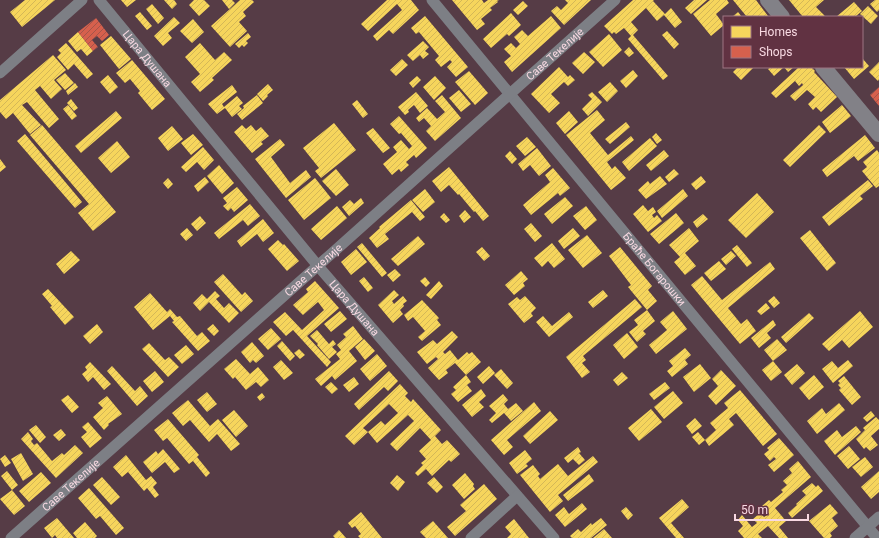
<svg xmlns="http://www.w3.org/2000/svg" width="879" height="538" viewBox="0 0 879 538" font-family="Roboto,sans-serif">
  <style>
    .homes { fill: url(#homes-hatch) }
    .shops { fill: url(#shops-hatch) }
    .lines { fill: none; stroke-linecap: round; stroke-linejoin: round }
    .street { stroke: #7d7f85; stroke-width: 11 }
    .secondary { stroke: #828187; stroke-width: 16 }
    .labels { text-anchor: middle; stroke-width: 4; stroke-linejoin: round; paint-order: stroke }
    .street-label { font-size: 11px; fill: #f8d9e2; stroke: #613242 }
  </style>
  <defs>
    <pattern id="homes-hatch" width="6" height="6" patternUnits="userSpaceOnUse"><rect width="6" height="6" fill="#f6d55c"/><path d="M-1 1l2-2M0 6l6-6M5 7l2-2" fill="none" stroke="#d4b757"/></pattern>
    <pattern id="shops-hatch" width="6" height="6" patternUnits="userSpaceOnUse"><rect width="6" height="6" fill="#d6604d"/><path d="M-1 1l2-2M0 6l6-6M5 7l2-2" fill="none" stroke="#a5554a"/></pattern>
  </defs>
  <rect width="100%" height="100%" fill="#563c46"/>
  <path class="homes" d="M25 0H55L22 27 10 12Z
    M121 0H136L127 7Z
    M164 0H174L177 4 172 9Z
    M194 0H204L210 6 199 16 189 5Z
    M222 0H232L235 3 229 9Z
    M240 0H252L254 2 243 12 246 16 239 22 247 31 230 47 211 26Z
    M387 0H411L419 10 393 34 389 30 377 41 373 36 402 10 397 4 368 31 361 24Z
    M452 0H482L484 3 488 0H499L497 1 498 2 490 8 492 10 481 19 485 24 477 30Z
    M565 0H591L564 25 551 11 557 6 561 10 568 3Z
    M633 0H654L653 1 665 14 671 8 682 22 675 28 664 15 657 21 646 8 631 22 638 30 633 35 668 76 663 80 628 39 631 36 624 28 616 34 614 32 612 34 604 26Z
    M694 0H707L691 14 685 8Z
    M710 0H727L729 3 716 14 724 25 711 36 693 14Z
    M733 0H756L768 16 767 17H747Z
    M789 0H824L816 7 826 17H803Z
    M875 0H879V10L877 12 870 4Z
    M523 1 528 6 518 15 513 10Z
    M854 2 862 11 855 17H836Z
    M152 4 164 18 158 24 146 9Z
    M868 6 878 16 871 24 860 14Z
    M140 12 152 26 147 30 135 16Z
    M738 12 742 17H732Z
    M511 13 521 25 509 36 507 34 491 48 483 39Z
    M425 16 468 67 456 77 447 67 452 62 450 60 441 67 435 60 439 56 419 32 416 34 411 28Z
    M551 16 561 28 512 72 504 62 511 56 504 49 511 43 516 48 520 44 514 37 522 30 528 36Z
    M174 17 180 23 168 33 172 38 163 46 154 36Z
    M193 19 204 32 192 43 180 31Z
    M667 31 679 44 674 49 662 35Z
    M78 32 93 51 87 56 81 49 77 52 68 41Z
    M248 33 251 37 246 41 248 43 244 47 242 45 239 48 235 44Z
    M609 34 622 50 603 67 589 52Z
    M111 36 131 59 119 69 100 45Z
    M423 41 429 47 425 51 429 54 423 59 420 55 413 61 407 55Z
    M66 43 93 74 87 79 74 64 68 70 57 57 61 53 58 50Z
    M200 43 215 60 224 52 232 60 212 78 214 80 200 92 191 82 200 74 185 57Z
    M629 47 634 53 629 57 624 52Z
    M584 52 595 62 583 74 572 63Z
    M53 55 66 70 54 80 62 89 51 99 40 86 35 90 59 119 49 128 27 102 22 105 41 125 30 134 13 113 6 119 0 112V100Z
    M862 58 869 66 854 79 844 67H862Z
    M402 59 408 65 396 76 390 70Z
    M132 60 165 99 152 110 138 93 140 91 130 79 125 83 116 73Z
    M879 62V79L878 81 869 72Z
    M559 67 568 77 570 75 575 80 568 86 564 82 551 94 560 103 549 113 531 94Z
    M738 67H754L741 80 733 72Z
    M771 67H794L788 72 784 67 774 76 768 69Z
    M799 67H811L815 71 814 72 837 97 821 112 816 107 813 110 808 104 815 97 807 90 795 101 790 96 803 85 802 83 799 86 795 81 776 98 771 93Z
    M633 70 638 76 626 88 620 81Z
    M469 71 488 93 475 105 455 82Z
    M65 73 74 83 65 90 56 80Z
    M108 75 118 87 110 94 100 82Z
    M417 76 421 80 413 88 409 83Z
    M435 76 446 88 434 100 423 87Z
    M610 82 618 91 607 102 598 92Z
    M75 83 78 87 68 95 66 91Z
    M268 84 273 90 267 95 268 96 263 101 257 94Z
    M232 85 237 92 222 104 224 107 237 96 243 103 239 106 242 109 232 117 225 108 217 114 208 104Z
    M459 90 471 104 461 112 449 98Z
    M416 92 428 106 420 113 414 105 408 110 409 112 405 115 398 107Z
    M592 92 602 102 588 116 582 109 592 99 588 95Z
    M257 95 263 103 242 120 237 114 244 108 243 106Z
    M442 95 461 118 435 141 426 131 431 126 424 118 419 122 416 118 427 108 437 119 445 112 435 101Z
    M71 99 78 108 74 111 67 103Z
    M357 100 368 114 363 118 352 104Z
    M68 105 77 116 72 120 63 109Z
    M842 105 851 116 830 133 822 122Z
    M597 110 605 120 590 133 608 155 631 136 634 140 607 162 612 169 615 166 626 178 611 190 566 135Z
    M116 111 122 118 81 153 75 146Z
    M569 111 578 122 565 134 556 123Z
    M399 116 427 148 416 158 414 155 406 162 409 165 401 172 399 169 392 175 383 164 397 152 393 147 401 140 409 149 412 146 401 133 399 134 390 124Z
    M626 122 630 127 610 144 605 139Z
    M334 123 356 150 321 178 315 171 319 168 303 148Z
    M42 125 116 212 93 231 78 213 89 204 30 135Z
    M242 125 246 129 251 125 256 131 261 127 269 136 261 142 263 144 252 153 234 132Z
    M819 125 826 132 790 167 783 160Z
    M172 126 183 139 168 151 158 138Z
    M373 128 390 148 383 153 366 133Z
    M656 133 662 140 657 144 652 137Z
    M25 134 82 202 75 208 17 141Z
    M193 134 203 145 191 155 181 143Z
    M865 135 875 148 858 161 854 156 827 177 822 170Z
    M527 137 536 147 525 156 516 146Z
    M650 138 657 146 629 171 622 162Z
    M280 139 285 145 271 157 290 183 306 170 311 177 286 198 255 159Z
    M117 141 130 157 111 173 98 158Z
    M203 147 214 160 204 170 197 162 186 172 181 167Z
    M537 148 551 166 539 176 530 165 523 171 518 164Z
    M664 150 669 156 651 171 646 165Z
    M877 150 879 153V186L876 188 862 171 867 167 863 162Z
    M510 151 517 159 512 164 505 156Z
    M0 159 6 167 0 172Z
    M219 165 234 183 222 194 207 176Z
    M449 167 489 216 483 221 475 211 474 212 459 194 458 195 449 185 441 192 432 181Z
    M553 168 570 188 560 196 558 193 531 215 523 205 550 182 545 175Z
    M336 169 349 185 336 196 322 181Z
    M674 169 679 174 669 182 665 177Z
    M660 176 667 184 646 199 638 190 648 181 650 184Z
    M701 176 706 182 696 190 691 184Z
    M205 177 209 182 198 192 194 186Z
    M168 178 173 184 168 189 163 183Z
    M315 178 331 198 304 220 288 200Z
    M868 180 873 186 860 196 863 199 829 226 822 217Z
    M237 187 248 200 234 212 231 208 228 211 223 206 227 203 223 198Z
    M425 189 435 202 423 212 412 200Z
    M683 189 688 196 662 218 657 211Z
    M757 193 774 212 746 238 728 220Z
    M565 197 573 206 552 224 544 214Z
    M361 198 364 203 349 216 342 207 350 200 354 204Z
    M411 200 425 217 420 221 412 212 385 234 389 239 377 248 369 238 380 228 379 227Z
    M250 204 260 216 248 226 243 220 219 239 214 233Z
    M643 205 648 211 653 207 656 212 652 215 654 218 657 215 662 221 648 232 633 214Z
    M337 206 347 218 321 240 311 229Z
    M586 206 597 220 585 230 573 216Z
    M465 210 471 217 464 223 459 216Z
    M444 213 450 220 446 223 440 217Z
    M676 213 684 223 659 244 650 234Z
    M703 214 708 219 697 228 693 222Z
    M200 216 206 223 197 231 191 224Z
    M263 219 274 233 263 242 257 234 241 247 237 241Z
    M531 223 542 236 535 242 524 229Z
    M187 228 193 235 186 241 180 234Z
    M573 228 580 236 564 249 558 241Z
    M689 228 699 241 685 253 696 266 685 275 674 262 680 257 669 245Z
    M810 230 836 263 827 271 800 238Z
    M587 235 602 253 583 268 568 250Z
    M418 236 425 244 398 266 391 259Z
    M278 240 283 245 284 244 299 261 287 271 268 249Z
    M362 243 387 273 382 277 357 247Z
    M552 243 565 259 554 268 548 261 542 267 534 258Z
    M737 245 752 263 747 267 732 249Z
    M482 247 490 256 484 261 476 252Z
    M620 247 652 286 648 290 657 301 647 310 628 287 631 285 609 256Z
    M356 249 367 262 351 275 341 262Z
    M71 251 80 260 64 274 56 264Z
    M731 251 736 256 726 265 721 259Z
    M719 261 726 269 711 281 704 273Z
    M770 262 775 269 728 308 741 324 747 319 756 331 740 344 691 285 702 276 722 300Z
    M395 269 401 275 393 282 387 275Z
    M521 271 528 279 523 283 525 286 514 295 505 285Z
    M223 274 242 295 245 292 253 301 241 312 214 282Z
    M364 277 373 288 368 292 359 281Z
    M425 277 430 283 426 287 420 281Z
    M315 281 339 308 307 336 331 362 327 367 293 330 286 336 273 322 285 312 302 330 324 310 318 302 303 315 293 305 308 292 306 289Z
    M439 281 443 286 431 299 426 295Z
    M48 289 74 317 65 325 50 307 52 306 42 294Z
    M394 290 399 295 392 301 394 304 403 296 407 301 403 304 404 306 400 310 403 314 393 323 378 305Z
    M603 290 608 296 593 308 588 302Z
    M215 291 220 296 216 299 224 308 229 303 239 313 229 323 209 302 200 311 193 303 202 294 207 299Z
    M150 293 167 312 170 309 177 317 180 316 197 336 202 332 210 341 198 351 172 322 174 321 170 316 153 330 134 307Z
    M525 296 536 308 531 313 533 316 524 323 508 304 517 297 520 300Z
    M774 296 780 303 774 308 768 301Z
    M635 299 642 307 583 356 586 360 582 363 590 372 582 378 566 357Z
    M422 300 439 318 437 320 441 325 422 341 418 337 425 331 413 317 408 321 404 315Z
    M766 303 770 308 761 315 757 311Z
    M647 310 655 321 643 331 646 334 637 342 629 332 638 325 634 320Z
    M340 311 347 319 331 332 324 324Z
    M673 311 687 329 656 354 649 345 667 330 660 322Z
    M860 311 873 327 849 348 842 340 829 351 822 344Z
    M569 312 573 317 549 337 536 322 543 316 552 326Z
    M809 313 814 318 786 343 781 337Z
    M773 320 776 325 767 333 771 338 759 348 751 338Z
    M97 324 103 332 90 344 83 336Z
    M213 324 219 331 214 336 207 329Z
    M353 326 363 339 349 351 357 361 335 380 332 376 321 386 315 379 340 359 336 354 341 350 337 345 346 337 343 334Z
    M271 328 281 339 268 350 258 339Z
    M317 330 329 344 333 340 336 344 332 347 337 352 329 359 317 345 318 344 310 336Z
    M452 331 458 337 443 352 445 354 450 350 458 360 467 352 469 354 472 352 481 362 466 375 455 363 446 370 448 373 439 380 428 368 438 359 436 357 427 364 417 352 433 340 437 344Z
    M627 333 638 347 624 359 613 345Z
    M364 339 375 351 365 360 355 347Z
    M777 339 787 350 773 361 782 372 771 381 762 370 773 361 764 350Z
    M282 341 295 356 290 361 277 346Z
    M252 342 264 356 256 363 253 360 250 363 241 352Z
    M149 343 165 360 169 357 179 367 168 377 142 349Z
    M186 345 194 354 182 364 174 355Z
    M685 348 691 355 685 360 688 364 672 377 667 371 673 366 669 361Z
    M299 349 305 355 300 359 294 353Z
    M377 354 387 366 370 381 360 369Z
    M236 359 250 374 258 367 269 380 261 387 256 382 246 390 235 377 233 379 224 369Z
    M281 360 293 373 284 380 273 367Z
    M848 360 853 366 833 383 822 369 832 361 838 368Z
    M90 362 111 384 104 390 93 377 88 382 82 374 87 370 85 367Z
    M700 364 711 378 694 392 683 377Z
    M797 364 805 373 792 385 784 375Z
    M112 366 135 391 140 386 148 396 137 406 107 371Z
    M489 366 495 373 483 384 477 377Z
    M501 369 513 383 507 389 494 375Z
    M721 370 736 386 716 405 708 396 718 386 712 379Z
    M155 371 164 382 152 392 143 381Z
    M389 371 398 381 388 391 384 387 359 410 354 404Z
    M622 372 628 378 618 386 613 380Z
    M466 375 471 382 467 385 472 391 458 402 451 394 456 390 453 387Z
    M814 375 824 387 809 400 799 388Z
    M844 376 861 397 852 405 839 390 841 388 838 385 840 383 838 381Z
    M354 377 359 384 349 392 343 385Z
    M331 382 338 389 332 394 325 387Z
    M665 382 670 388 654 400 649 394Z
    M400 384 408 393 405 396 411 402 413 399 441 430 435 436 442 444 447 440 460 454 451 462 449 460 432 476 426 469 418 476 415 473 423 465 421 463 426 459 419 451 431 440 420 428 397 451 390 444 414 421 408 415 377 443 368 432 381 421 385 425 398 413 389 404 363 428 368 432 354 445 345 436Z
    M481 389 486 396 479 402 484 407 472 417 462 405Z
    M740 390 777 434 763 446 736 413 729 419 734 425 709 446 705 440 716 430 710 423 728 408 724 403Z
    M673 391 683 403 664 419 654 407Z
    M207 392 217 404 207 412 197 400Z
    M262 393 265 397 260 401 257 397Z
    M503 394 508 400 504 404 508 409 516 403 523 411 511 421 504 413 492 423 489 420 496 413 489 406Z
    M68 395 79 407 72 413 61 400Z
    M107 396 122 414 108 424 109 425 104 430 93 417 103 408 98 403Z
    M188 400 210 426 218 419 240 444 231 451 217 434 209 442 190 420 183 426 172 413Z
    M534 402 541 411 507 440 513 447 504 455 491 440Z
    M839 403 845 410 817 434 807 421 822 408 826 414Z
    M651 409 662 422 639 441 628 428Z
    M234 410 248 426 236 437 222 420Z
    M550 411 558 420 530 444 523 436Z
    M871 411 875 416 867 422 863 418Z
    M876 417 879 420V429L871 436 878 445 870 451 866 447 864 449 856 439 865 430 863 428Z
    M695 418 702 426 692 434 686 426Z
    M168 419 199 455 197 457 210 473 206 477 193 461 189 464 167 438 163 441 154 430Z
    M88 422 102 438 90 448 81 437 87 432 82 427Z
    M36 425 46 437 40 443 29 430Z
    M856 426 861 432 835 455 824 441 837 430 842 437Z
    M61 429 66 435 59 441 53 435Z
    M28 432 33 439 31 441 34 445 37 443 52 461 62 453 64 455 75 445 83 453 56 478 21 439Z
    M698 432 705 440 699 445 692 437Z
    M779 438 794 455 774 472 768 465 776 459 774 457 770 461 764 454 769 450 767 448Z
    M849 446 860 459 848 469 837 456Z
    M578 447 581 452 579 453 585 460 579 465 573 459 568 463 564 458Z
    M163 449 180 469 174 473 165 462 152 473 143 462 156 451 158 454Z
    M525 450 532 459 526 464 528 466 517 474 509 463Z
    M21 453 33 474 23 481 11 459Z
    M5 455 11 463 5 467 0 459Z
    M126 455 146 480 151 476 157 483 153 487 159 495 155 498 147 488 144 491 128 472 122 477 113 467Z
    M593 456 598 462 558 495 563 501 550 512 520 475 533 465 540 474 538 476 540 479 558 464 568 476Z
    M865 457 873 467 861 477 852 467Z
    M798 461 811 477 775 508 786 521 779 527 788 538H779L768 526 758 534 762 538H744L738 531 743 526 738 520 742 515 752 527 757 523 753 519 760 513 764 517 769 514 762 506 769 500 771 502 783 492 781 490 787 485 783 481 792 473 789 469Z
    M7 471 18 485 12 490 1 476Z
    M879 471V492L871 499 861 487Z
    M41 472 51 483 29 502 19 491Z
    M465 473 474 484 473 486 475 489 464 499 452 485Z
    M589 474 594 481 568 501 563 495Z
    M397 475 405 482 398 491 390 483Z
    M102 477 120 497 111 505 93 485Z
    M434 477 443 487 437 493 427 483Z
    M812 483 816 487 818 485 823 491 792 518 788 513 797 505 796 504 806 495 802 491Z
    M484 484 497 499 455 536 447 527 466 511 460 505Z
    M89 488 124 528 116 535 100 516 96 519 78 498Z
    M12 490 25 506 14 515 0 499Z
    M682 499 689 507 671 523 684 538H676L659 518Z
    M582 503 587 509 565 527 555 515 564 507 569 514Z
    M830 504 838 513 832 518 838 526 830 533 832 536 830 538H824L809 521Z
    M626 507 633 515 628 520 621 511Z
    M361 512 382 538H360L358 536 361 534 355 526 352 528 348 523Z
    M57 518 74 538H57L55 535 52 538 44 528Z
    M601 518 607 525 591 538H572L570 536 578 529 581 532 591 523 592 525Z
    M514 519 529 538H507L511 534 505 527Z
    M433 521 448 538H426L420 532Z
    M85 522 97 536 95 538H77L73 533Z
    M604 529 612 538H593Z
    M339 530 346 538H335L333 536Z"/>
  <path class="shops" d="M96 18 109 35 102 41 97 36 92 40 98 47 93 51 78 32Z
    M879 87V106L870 95Z"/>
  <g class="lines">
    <g class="street">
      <path id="s1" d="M99 0 318 266 554 538"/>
      <path id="s2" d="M432 0 877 538"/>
      <path d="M0 73 82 0"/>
      <path id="s3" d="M11 538 330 255 615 0"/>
      <path d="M471 538 517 496"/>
      <path d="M855 538 879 517"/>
    </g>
    <path class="secondary" d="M768 0 782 17
      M823 67 879 134"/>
  </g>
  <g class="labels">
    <g class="street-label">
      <text dy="4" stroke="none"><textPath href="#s3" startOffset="728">Саве Текелије</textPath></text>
      <text dy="4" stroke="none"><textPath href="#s1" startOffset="76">Цара Душана</textPath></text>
      <text dy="4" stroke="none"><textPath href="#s2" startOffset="349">Браће Богарошки</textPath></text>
      <text dy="4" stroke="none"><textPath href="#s3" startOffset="404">Саве Текелије</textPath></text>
      <text dy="4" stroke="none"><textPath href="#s1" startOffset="400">Цара Душана</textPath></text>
      <text dy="4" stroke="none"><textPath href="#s3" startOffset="80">Саве Текелије</textPath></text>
    </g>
  </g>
  <rect x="723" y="16" width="140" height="52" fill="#613242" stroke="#9d7582"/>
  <rect x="731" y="26" width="20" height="12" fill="#f6d55c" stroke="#9d7582"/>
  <text x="759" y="36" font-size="12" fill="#f8d9e2">Homes</text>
  <rect x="731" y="46" width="20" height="12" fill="#d6604d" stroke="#9d7582"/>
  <text x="759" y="56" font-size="12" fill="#f8d9e2">Shops</text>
  <path d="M735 514v6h73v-6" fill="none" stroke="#f8d9e2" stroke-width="2"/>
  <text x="741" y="514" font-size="12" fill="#f8d9e2" stroke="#613242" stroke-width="3" paint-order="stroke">50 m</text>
</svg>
